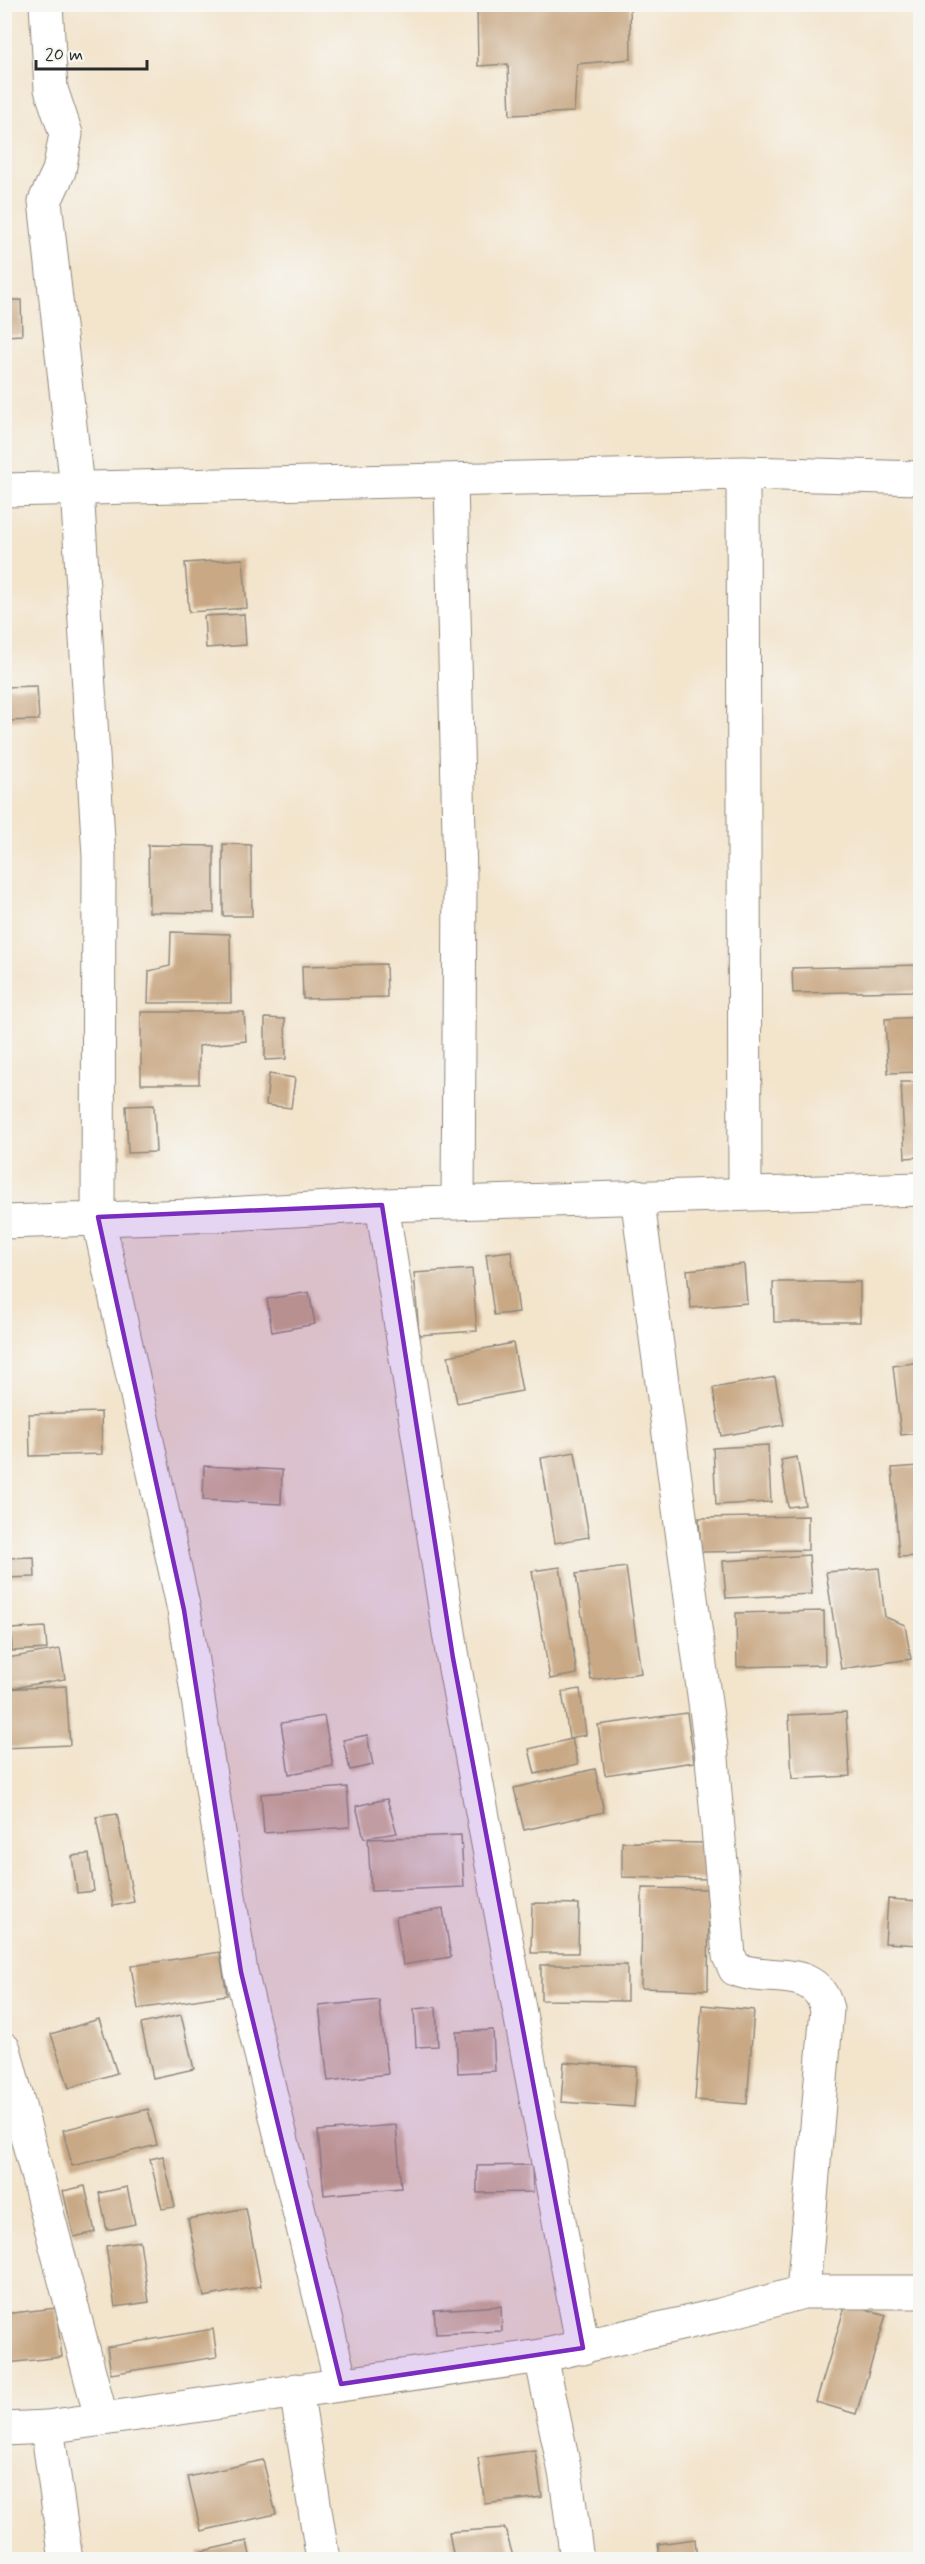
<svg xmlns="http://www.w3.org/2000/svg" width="925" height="2564" viewBox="0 0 925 2564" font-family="Mynerve,sans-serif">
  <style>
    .building { fill: #c9a985 }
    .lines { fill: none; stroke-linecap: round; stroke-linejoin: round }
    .minor-casing { stroke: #8f887c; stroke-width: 35 }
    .minor { stroke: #fff; stroke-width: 33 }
    .marked { fill: #7b2cbf; fill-opacity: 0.2; stroke: #7b2cbf; stroke-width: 4.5; stroke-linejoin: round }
  </style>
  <rect width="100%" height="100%" fill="#f6f6f2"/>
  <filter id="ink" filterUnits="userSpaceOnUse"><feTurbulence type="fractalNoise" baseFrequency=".0167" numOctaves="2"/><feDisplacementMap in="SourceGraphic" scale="12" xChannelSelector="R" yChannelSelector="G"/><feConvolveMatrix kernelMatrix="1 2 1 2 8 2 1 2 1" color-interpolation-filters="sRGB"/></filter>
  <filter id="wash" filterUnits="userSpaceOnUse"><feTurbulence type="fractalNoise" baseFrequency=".008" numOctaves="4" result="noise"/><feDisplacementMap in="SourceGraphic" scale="24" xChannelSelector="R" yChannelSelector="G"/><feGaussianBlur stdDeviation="1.35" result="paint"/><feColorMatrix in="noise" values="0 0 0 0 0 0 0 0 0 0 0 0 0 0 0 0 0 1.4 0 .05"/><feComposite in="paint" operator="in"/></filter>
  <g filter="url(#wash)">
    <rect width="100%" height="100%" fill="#f3e4cc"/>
    <g id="blocks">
      <path class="building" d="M477 4H630L631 59 577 64 574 112 510 115 508 64 478 66Z
        M4 300H21L22 335 4 336Z
        M243 559 247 608 189 612 185 563Z
        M244 614 246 645 206 648 204 616Z
        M37 686 39 720 4 721V687Z
        M223 844 251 845 252 916H223Z
        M148 845 214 846V913L149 912Z
        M171 932 230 934 231 1003H148L149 971 170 966Z
        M386 964 387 997 303 999 302 966Z
        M920 965V991L793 993 792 968Z
        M141 1012H244L246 1041 199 1046V1084H141Z
        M920 1017V1072L888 1073 885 1019Z
        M265 1018 285 1019 286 1059 265 1060Z
        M269 1074 295 1078 291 1108 266 1105Z
        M901 1082H920V1157L905 1158Z
        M154 1105 156 1152 128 1153 126 1106Z
        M511 1251 519 1312 494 1315 486 1254Z
        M744 1264 747 1303 691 1308 687 1270Z
        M472 1269 477 1331 419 1335 414 1273Z
        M773 1282H860V1322H774Z
        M309 1292 315 1324 272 1332 267 1299Z
        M513 1343 522 1391 457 1403 448 1356Z
        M920 1362V1433L901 1435 893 1366Z
        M775 1377 784 1425 721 1436 713 1388Z
        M101 1412 102 1454 30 1456 29 1414Z
        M768 1445 771 1502 716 1505 713 1448Z
        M575 1452 589 1537 555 1543 541 1458Z
        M797 1457 805 1505 788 1507 781 1460Z
        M204 1466 282 1470 281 1504 203 1500Z
        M920 1466V1556L899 1557 892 1468Z
        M808 1516V1550L701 1552 699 1518Z
        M809 1555 812 1594 726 1598 723 1561Z
        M34 1557 35 1577 4 1578V1558Z
        M560 1567 577 1674 550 1679 532 1571Z
        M626 1567 641 1673 591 1680 576 1574Z
        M879 1568 885 1617 905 1625 911 1659 841 1669 826 1572Z
        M824 1611 825 1665 737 1667 736 1613Z
        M45 1627 47 1649 12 1651 11 1629Z
        M60 1649 65 1679 12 1688 7 1658Z
        M66 1686 70 1745 4 1748V1689Z
        M580 1689 586 1735 569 1738 562 1692Z
        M846 1712 850 1776 792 1779 789 1715Z
        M687 1713 694 1762 605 1775 598 1725Z
        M324 1716 333 1766 289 1774 281 1723Z
        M367 1735 373 1765 350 1770 343 1740Z
        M572 1739 578 1764 535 1774 529 1749Z
        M595 1769 604 1812 524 1830 514 1788Z
        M347 1787 350 1827 264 1833 261 1794Z
        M387 1799 397 1833 364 1838 356 1806Z
        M117 1814 134 1902 113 1906 96 1817Z
        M461 1835 464 1887 371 1891 368 1839Z
        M622 1842 710 1843V1879L622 1877Z
        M89 1854 94 1891 77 1893 72 1856Z
        M642 1888 709 1889 708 1990 641 1988Z
        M888 1899 920 1901V1945L885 1943Z
        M532 1903 579 1904 578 1953H531Z
        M443 1909 451 1957 403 1965 396 1917Z
        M220 1952 227 1995 138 2009 131 1966Z
        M541 1965H627V2001L541 2000Z
        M379 2000 388 2074 328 2081 319 2006Z
        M702 2005 754 2010 747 2104 695 2100Z
        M436 2007 438 2046 416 2047 414 2009Z
        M181 2015 194 2069 153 2078 141 2024Z
        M99 2019 117 2073 69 2088 51 2034Z
        M493 2030 495 2071 458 2073 456 2032Z
        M564 2062 637 2067 634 2107 561 2102Z
        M148 2109 157 2145 72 2166 63 2130Z
        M396 2125 401 2188 324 2195 318 2131Z
        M163 2156 175 2207 162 2209 150 2159Z
        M532 2165 533 2192 477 2193V2166Z
        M85 2186 95 2232 74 2237 63 2191Z
        M127 2187 135 2224 107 2230 99 2193Z
        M246 2208 261 2286 204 2297 188 2219Z
        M140 2241 149 2302 115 2307 106 2246Z
        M846 2303 886 2315 856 2414 816 2402Z
        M501 2306 502 2331 436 2334 434 2310Z
        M56 2308 62 2357 7 2363 4 2314Z
        M213 2329 217 2357 111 2374 107 2347Z
        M535 2450 542 2497 485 2504 478 2458Z
        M263 2460 276 2514 201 2531 188 2477Z
        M505 2528 514 2560H454L449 2532Z
        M695 2539 697 2560H660L658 2544Z
        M247 2541 251 2560H200L198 2552Z"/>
    </g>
  </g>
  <g filter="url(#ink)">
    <use href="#blocks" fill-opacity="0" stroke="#8f887c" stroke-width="1.5"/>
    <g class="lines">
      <defs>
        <path id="minor" d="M46 4 51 89 66 134 59 171 45 201 77 488 99 856 98 1217 184 1610 241 1972 341 2384
          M743 473 745 1192
          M451 480 460 879 458 1203
          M4 490 743 473 920 478
          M637 1196 711 1747 729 1956 735 1969C769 1983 816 1963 827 2009L803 2292
          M382 1205 453 1658 583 2348
          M4 1222 192 1216 382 1205 920 1189
          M4 2049 101 2417
          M541 2356 566 2477 577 2560
          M296 2390 323 2560
          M47 2427 66 2560
          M4 2429 47 2427 541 2356 720 2315 803 2292H920"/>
      </defs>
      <use href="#minor" class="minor-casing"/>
      <use href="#minor" class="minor"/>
    </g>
  </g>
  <path class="marked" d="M382 1205 453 1658 583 2348 341 2384 241 1972 184 1610 98 1217Z"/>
  <rect width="925" height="2564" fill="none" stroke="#f6f6f2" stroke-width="24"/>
  <path d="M36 60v9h111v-9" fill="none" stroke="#2b2b2b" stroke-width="3"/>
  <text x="45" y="60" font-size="18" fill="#2b2b2b" stroke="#f6f6f2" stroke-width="4.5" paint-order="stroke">20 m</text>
</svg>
